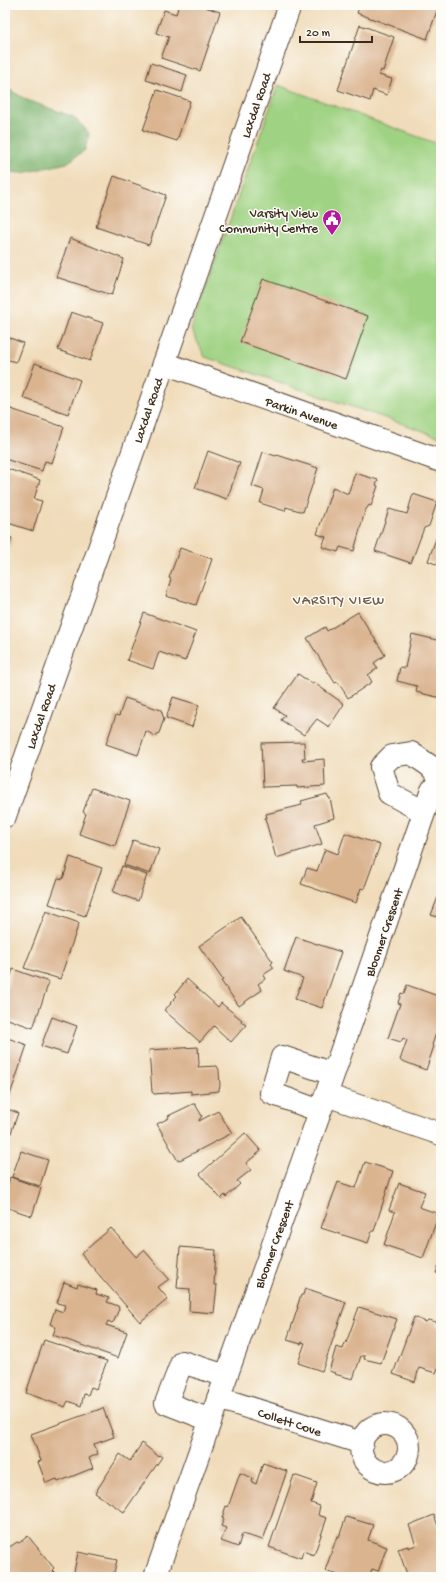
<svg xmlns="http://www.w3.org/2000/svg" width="446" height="1582" viewBox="0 0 446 1582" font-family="'Gochi Hand',sans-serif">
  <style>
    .green { fill: #9fd282; stroke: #6d7e50 }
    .forest { fill: #7fb470; stroke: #5d6f47 }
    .building { fill: #dab38f }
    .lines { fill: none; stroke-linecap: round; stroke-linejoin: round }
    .minor-casing { stroke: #564535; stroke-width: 24 }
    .minor { stroke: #fff; stroke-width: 22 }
    .labels { text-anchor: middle; stroke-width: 3; stroke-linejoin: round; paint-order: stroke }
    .street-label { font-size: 13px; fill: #3b2a1e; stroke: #fdfcf7 }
    .poi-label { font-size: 13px; fill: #3b2a1e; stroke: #fdfcf7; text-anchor: end }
    .neighbourhood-label { font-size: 14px; letter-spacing: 1px; fill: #735a46; stroke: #fdfcf7 }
  </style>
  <rect width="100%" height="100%" fill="#fdfcf7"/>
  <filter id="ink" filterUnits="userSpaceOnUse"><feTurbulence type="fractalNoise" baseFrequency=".025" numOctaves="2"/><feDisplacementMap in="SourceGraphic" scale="8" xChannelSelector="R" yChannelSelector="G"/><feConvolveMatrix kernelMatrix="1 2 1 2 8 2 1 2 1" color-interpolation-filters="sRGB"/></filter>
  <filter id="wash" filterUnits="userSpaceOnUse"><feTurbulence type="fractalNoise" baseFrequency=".012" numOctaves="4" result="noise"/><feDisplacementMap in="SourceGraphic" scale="16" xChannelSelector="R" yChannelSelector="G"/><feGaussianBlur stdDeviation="0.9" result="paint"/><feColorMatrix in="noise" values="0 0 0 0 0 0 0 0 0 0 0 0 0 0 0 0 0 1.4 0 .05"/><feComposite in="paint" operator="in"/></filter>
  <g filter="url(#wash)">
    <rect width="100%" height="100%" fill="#f0dcba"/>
    <path class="green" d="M278 85 435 143 441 130V437L205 357 191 329Z"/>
    <path class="forest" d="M5 87 27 100 74 117 89 133 85 150 67 163 23 173 5 172Z"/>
    <g id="blocks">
      <path class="building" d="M179 5H199L220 12 200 71 161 58 169 37 156 33 164 10 176 14Z
        M360 5H439L427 39 357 13Z
        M360 25 394 37 383 71 381 70 379 75 392 79 387 95 373 90 370 101 338 90Z
        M151 63 187 75 182 92 146 80Z
        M157 90 190 101 177 141 143 130Z
        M114 176 166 195 149 245 96 227Z
        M70 238 124 259 112 295 56 277Z
        M263 279 368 316 346 379 240 342Z
        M71 312 103 323 90 361 58 350Z
        M5 336 23 343 16 362 5 359Z
        M35 363 80 380 68 414 23 398Z
        M5 407 64 427 52 463 45 461 42 471 5 459Z
        M208 451 240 463 227 499 195 488Z
        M263 452 276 456 277 455 318 468 303 512 286 507 285 511 260 503 264 490 252 486Z
        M5 468 40 480 34 499 42 501 33 531 5 522Z
        M355 473 378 480 376 485 378 486 371 506 369 505 365 511 354 551 340 547 338 552 322 547 326 537 317 534 333 487 348 494Z
        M413 494 437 502 429 526 424 528 411 563 375 551 389 509 407 514Z
        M441 525V566L428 561Z
        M5 536 12 538 5 557Z
        M180 548 212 559 196 605 166 596 171 579 169 578Z
        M358 612 385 655 374 663 378 668 368 675 372 682 348 698 338 682 335 683 307 638 325 627 327 631Z
        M144 613 196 632 185 661 159 652 153 669 127 660Z
        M412 634 441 641V698L416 692 417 686 397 681 400 667 405 668Z
        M298 674 313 684V682L344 704 329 727 317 719 304 735 281 720 285 715 274 708Z
        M173 697 199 705 192 727 166 718Z
        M125 698 161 710 164 719 159 733 155 736 146 731 138 755 106 744 116 715 119 716Z
        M304 742 305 758H302L303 761 324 759 325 786 297 788V786L263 787 261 743Z
        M92 788 130 801 115 846 79 834 86 814 83 812Z
        M327 794 329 798H330L334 818 315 824 322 844 276 858 265 818H267L266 814 302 805 301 801Z
        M345 833 380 845 364 889 361 888 356 903 301 884 307 868 317 871 325 849 338 854Z
        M133 840 159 849 150 874 124 865Z
        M70 857 102 868 85 916 49 904 58 878 63 879Z
        M122 866 147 875 138 901 113 892Z
        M441 892V918L431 915 438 897H439Z
        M46 911 79 923 60 979 24 968Z
        M241 917 273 962 271 964 274 968 263 975 265 979 258 984 262 990 239 1006 221 981 223 980 199 946Z
        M296 937 341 952 322 1008 295 999 303 978 284 971Z
        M13 969 49 982 33 1028 5 1018V993Z
        M187 979 218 1007 221 1003 242 1020 241 1022 246 1025 231 1042 214 1026 200 1042 164 1010 171 1004 170 1003 177 996 175 994Z
        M407 985 441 997V1019L432 1045 434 1046 426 1070 400 1060 407 1040 403 1038 401 1042 388 1038 400 1004 398 1003 401 993 404 994Z
        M52 1017 77 1026 67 1054 41 1046Z
        M5 1037 27 1045 10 1095 5 1093Z
        M198 1047 199 1064 198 1067 217 1066 219 1070 220 1087 219 1088V1091L191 1094V1091L154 1094 152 1092 149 1050Z
        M441 1056V1072L436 1071Z
        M193 1104H195L202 1116 199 1120V1121L218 1111 232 1133 178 1161 157 1124 169 1118 168 1116Z
        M5 1108 18 1113 5 1150Z
        M245 1133 261 1151 246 1163 251 1170 237 1181 240 1184 226 1197 225 1195 221 1199 200 1174Z
        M21 1151 48 1160 40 1186 12 1177Z
        M365 1162 393 1171 374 1231H372L368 1243 321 1228 338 1182 356 1188Z
        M10 1177 41 1188 32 1216 5 1207V1193Z
        M399 1183 425 1192 419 1207 439 1214 423 1258 384 1245 395 1212 389 1210Z
        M111 1228 136 1257 144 1250 169 1279 158 1287 168 1299 140 1322 81 1254Z
        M180 1247 216 1250 214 1285H217L214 1313 189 1311 190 1289 177 1288Z
        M441 1260V1274L436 1273Z
        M64 1282 77 1287 78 1284 97 1290 96 1294 109 1298 107 1302 118 1306 119 1309 114 1321 112 1323 108 1321 106 1325 127 1332 118 1358 53 1335 56 1327 50 1324 55 1309 63 1312 65 1305 57 1303Z
        M305 1288 346 1302 322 1371 298 1363 305 1343 302 1342 301 1344 287 1340 298 1307H297L301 1295H303Z
        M359 1307 397 1319 381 1363 364 1359 365 1356H361L353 1379 334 1374 335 1373 329 1371 336 1347 343 1349 345 1343H346Z
        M414 1317 426 1322 428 1320 436 1322 437 1325 441 1327 440 1367 438 1368 436 1373 419 1368 415 1382 393 1374Z
        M44 1340 107 1361 96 1389 91 1387 88 1395 84 1394 81 1406 68 1401 65 1407 26 1393Z
        M103 1408 114 1437 94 1444 98 1454 89 1458 93 1468 58 1482 57 1479 46 1483 38 1462 41 1461 31 1434Z
        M142 1443 158 1456 159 1455 162 1457 124 1512 95 1493 120 1454 130 1461Z
        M263 1463 287 1471 263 1540 242 1534 238 1547 221 1541 226 1528 221 1526 224 1519 222 1518 226 1506 228 1507 240 1473 253 1478 252 1482 256 1484Z
        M294 1475 317 1483 311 1503 320 1506 318 1515 327 1518 314 1555 303 1551 301 1558 269 1547Z
        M434 1515 441 1534 440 1543 441 1577H408L398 1549 408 1546V1548L416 1545 409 1525Z
        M346 1517 373 1525 368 1540 387 1547 378 1571 372 1569 369 1577H344L325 1571 337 1536 339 1537Z
        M28 1536 54 1568 52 1570 57 1575 55 1577H5V1550L17 1542 19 1543Z
        M78 1552 117 1560 113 1577H73Z"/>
    </g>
  </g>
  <g filter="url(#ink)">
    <use href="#blocks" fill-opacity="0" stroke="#564535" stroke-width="1"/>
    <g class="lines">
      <defs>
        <path id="minor" d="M164 363 441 461
          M424 812 389 793 381 767 392 756 411 753 430 766 441 779
          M5 816 290 5
          M326 1095 441 1134
          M320 1111 271 1093 282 1057 333 1074
          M218 1398 362 1443
          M210 1420 166 1403 182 1362 226 1376
          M361 1448a24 24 0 1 1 48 0a24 24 0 1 1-48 0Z
          M155 1577 326 1095 432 790 441 785"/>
      </defs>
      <use href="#minor" class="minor-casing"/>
      <use href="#minor" class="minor"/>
    </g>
  </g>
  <defs>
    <symbol id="civic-pin" viewBox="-11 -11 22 30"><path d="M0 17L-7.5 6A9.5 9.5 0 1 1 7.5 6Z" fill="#b5179e" stroke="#fdfcf7"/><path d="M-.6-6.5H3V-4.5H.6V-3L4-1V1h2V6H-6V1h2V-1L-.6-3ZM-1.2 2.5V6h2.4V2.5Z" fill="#fff"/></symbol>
  </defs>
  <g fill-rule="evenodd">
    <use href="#civic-pin" x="321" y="208" width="22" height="30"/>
  </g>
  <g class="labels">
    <g class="street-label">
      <text transform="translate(255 105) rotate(-71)" y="5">Laxdal Road</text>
      <text transform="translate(147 410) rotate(-71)" y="5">Laxdal Road</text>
      <text transform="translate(302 412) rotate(19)" y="5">Parkin Avenue</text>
      <text transform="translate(40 716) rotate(-71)" y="5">Laxdal Road</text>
      <text transform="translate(383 932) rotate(-71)" y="5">Bloomer Crescent</text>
      <text transform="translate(273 1244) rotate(-70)" y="5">Bloomer Crescent</text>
      <text transform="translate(290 1421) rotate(18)" y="5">Collett Cove</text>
    </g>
    <g class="poi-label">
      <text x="318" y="217">Varsity View<tspan x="318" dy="15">Community Centre</tspan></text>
    </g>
    <g class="neighbourhood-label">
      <text x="339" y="604">VARSITY VIEW</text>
    </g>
  </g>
  <rect width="446" height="1582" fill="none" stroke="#fdfcf7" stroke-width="20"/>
  <path d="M300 36v6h72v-6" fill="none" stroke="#3b2a1e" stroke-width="2"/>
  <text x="306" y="36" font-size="12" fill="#3b2a1e" stroke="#fdfcf7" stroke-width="3" paint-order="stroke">20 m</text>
</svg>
